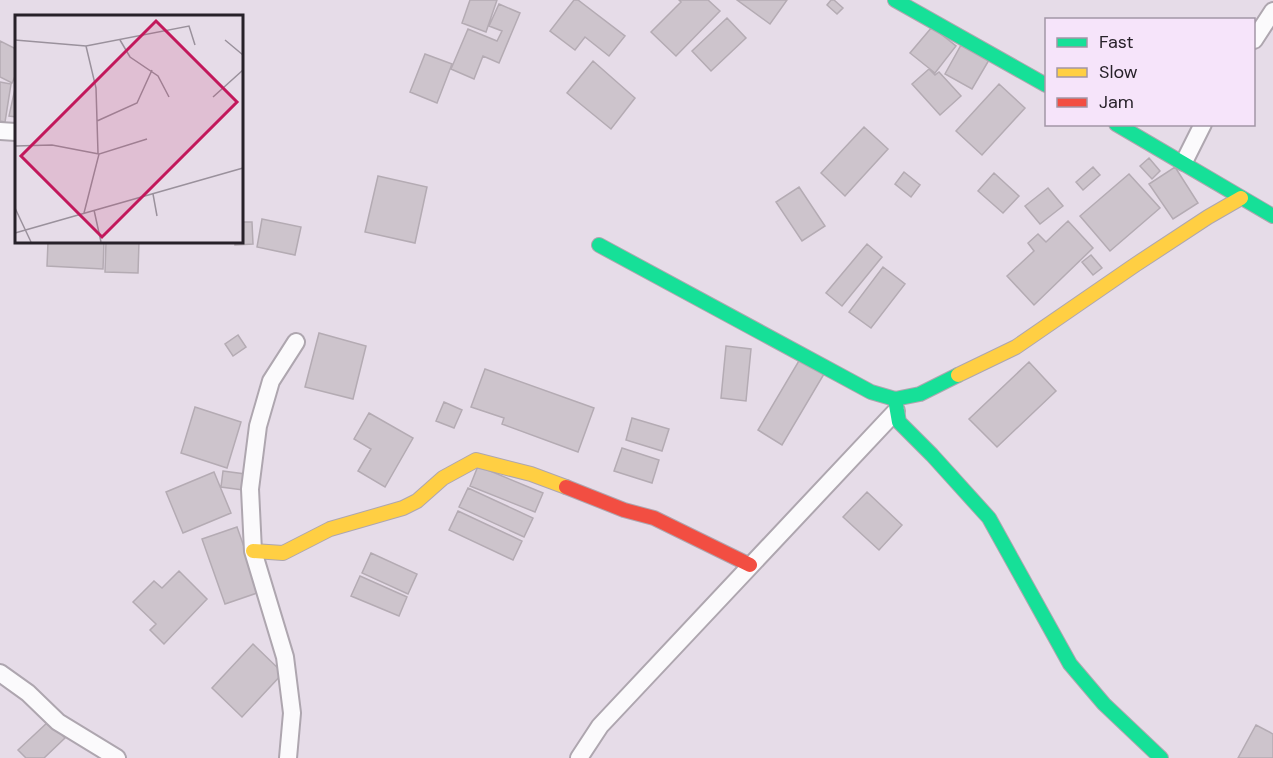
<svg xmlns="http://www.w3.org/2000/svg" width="1273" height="758" viewBox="0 0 1273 758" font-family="'DM Sans',sans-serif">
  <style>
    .building { fill: #cdc4cc; stroke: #b4abb3; stroke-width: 1.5 }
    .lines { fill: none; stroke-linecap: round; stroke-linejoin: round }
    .street-casing { stroke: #aea6af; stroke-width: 20 }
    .fast-casing { stroke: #aea6af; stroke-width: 16 }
    .slow-casing { stroke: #aea6af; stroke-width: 16 }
    .jam-casing { stroke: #aea6af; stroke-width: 16 }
    .street { stroke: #fbfafc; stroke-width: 16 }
    .fast { stroke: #16e098; stroke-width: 14 }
    .slow { stroke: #ffcf43; stroke-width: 14 }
    .jam { stroke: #f24e42; stroke-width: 14 }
    .inset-road { fill: none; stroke: #9a919c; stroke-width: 1.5 }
    .view { fill: #c2185b; fill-opacity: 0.15; stroke: #c2185b; stroke-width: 3 }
    .inset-edge { fill: none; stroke: #272129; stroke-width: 3 }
  </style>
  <rect width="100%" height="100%" fill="#e6dce8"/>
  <path class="building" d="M470 0H497L486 32 462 23Z
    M574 0H578L625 36 609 56 585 37 575 50 550 31Z
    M679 0H708L720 11 676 56 651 32 681 2Z
    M737 0H787L770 24Z
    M831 0H834L843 8 837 14 827 5Z
    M499 4 520 13 499 63 483 56 474 79 451 69 468 29 497 41 502 31 489 26Z
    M727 18 746 38 711 71 692 51Z
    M932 27 956 46 935 73 910 53Z
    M0 41 16 49V74L12 83 0 77Z
    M961 45 989 60 972 89 945 74Z
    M425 54 452 64 437 103 410 92Z
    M593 61 635 98 611 129 567 93Z
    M929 69 935 75 939 72 961 96 940 115 912 84Z
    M0 82 11 84 5 122 0 121Z
    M16 84V117L9 116Z
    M999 84 1025 108 982 155 956 131Z
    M864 127 888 149 845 196 821 173Z
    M1149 158 1160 171 1152 179 1140 166Z
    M1093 167 1100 175 1083 190 1076 182Z
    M1175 167 1198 203 1173 219 1149 184Z
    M904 172 920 185 911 197 895 184Z
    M994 173 1019 196 1003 213 978 191Z
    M1129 174 1160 208 1110 251 1080 216Z
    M378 176 427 187 415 243 365 232Z
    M799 187 825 226 802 241 776 202Z
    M1048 188 1063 206 1040 224 1025 206Z
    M262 219 301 227 295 255 257 247Z
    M1068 221 1093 248 1034 305 1007 276 1034 251 1028 243 1038 234 1046 242Z
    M242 222H252L253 244 235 245V242H242Z
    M48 242H104L103 269 47 266Z
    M106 242H139L138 273 105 272Z
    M867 244 882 257 842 306 826 293Z
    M1091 255 1102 268 1093 275 1082 262Z
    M883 267 905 284 871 328 849 312Z
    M319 333 366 346 353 399 305 387Z
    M238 335 246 347 233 356 225 344Z
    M726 346 751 349 746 401 721 398Z
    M800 359 824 374 782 445 758 430Z
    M1029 362 1056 391 997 447 969 419Z
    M485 369 594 408 578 452 502 424 504 418 471 407Z
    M444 402 462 410 454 428 436 421Z
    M195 407 241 422 227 468 181 453Z
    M369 413 413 438 385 487 358 471 371 449 354 439Z
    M632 418 669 429 662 451 626 440Z
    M622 448 659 460 652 483 614 471Z
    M478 466 543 493 535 512 470 486Z
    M223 471 245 474 243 490 221 487Z
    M214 472 231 513 183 533 166 492Z
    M468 488 533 518 524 537 459 507Z
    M867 492 902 525 879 550 843 517Z
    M458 511 522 541 513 560 449 530Z
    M237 527 260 592 225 604 202 539Z
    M371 553 417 574 408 594 362 573Z
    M179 571 207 599 164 644 150 630 156 624 133 602 154 581 162 588Z
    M360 576 407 597 399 616 351 596Z
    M253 644 283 673 242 717 212 688Z
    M49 721 65 738 44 758H26L18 750Z
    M1256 725 1273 734V758H1238Z"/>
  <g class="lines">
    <defs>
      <path id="street" d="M1254 40 1273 11
        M0 131 16 132
        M1184 162 1203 124
        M0 673 28 693 58 722 117 758
        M288 758 292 713 285 657 253 551 250 489 258 426 271 381 296 342
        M579 758 600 726 896 411"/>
      <path id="fast" d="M895 0 1046 85
        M1116 124 1273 216
        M599 245 871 392 895 399 920 394 958 375
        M895 399 899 422 932 455 989 518 1070 664 1104 704 1161 758"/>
      <path id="slow" d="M958 375 1016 347 1135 265 1208 217 1241 198
        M253 551 283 553 330 529 403 508 417 501 443 478 476 460 531 474 566 487"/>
      <path id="jam" d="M566 487 624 510 654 518 750 565"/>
    </defs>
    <use href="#street" class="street-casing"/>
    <use href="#fast" class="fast-casing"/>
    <use href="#slow" class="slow-casing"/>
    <use href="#jam" class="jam-casing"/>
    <use href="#street" class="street"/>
    <use href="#fast" class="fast"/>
    <use href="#slow" class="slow"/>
    <use href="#jam" class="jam"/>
  </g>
  <g transform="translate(15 15)">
    <rect width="228" height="228" fill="#e6dce8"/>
    <path class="inset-road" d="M0 25 71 31 174 11 180 30M105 25 115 42 143 61 154 82M210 25 228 40M71 31 81 73 83 138M198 82 228 55M82 106 122 88 137 55M0 131 37 130 84 139M138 179 142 201M0 193 16 227M79 195 86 227M69 198 84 139 132 124M0 218 228 153"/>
    <path class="view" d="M141 6 222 87 87 222 6 141Z"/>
    <rect width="228" height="228" class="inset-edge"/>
  </g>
  <rect x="1045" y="18" width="210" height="108" fill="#f6e4fa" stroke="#a396a6" stroke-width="1.5"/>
  <rect x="1057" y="38" width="30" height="9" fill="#16e098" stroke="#a396a6" stroke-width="1.5"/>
  <text x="1099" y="48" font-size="18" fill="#272129">Fast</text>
  <rect x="1057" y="68" width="30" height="9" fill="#ffcf43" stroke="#a396a6" stroke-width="1.5"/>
  <text x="1099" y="78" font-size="18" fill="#272129">Slow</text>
  <rect x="1057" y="98" width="30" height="9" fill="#f24e42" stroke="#a396a6" stroke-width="1.5"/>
  <text x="1099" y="108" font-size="18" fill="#272129">Jam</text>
</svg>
